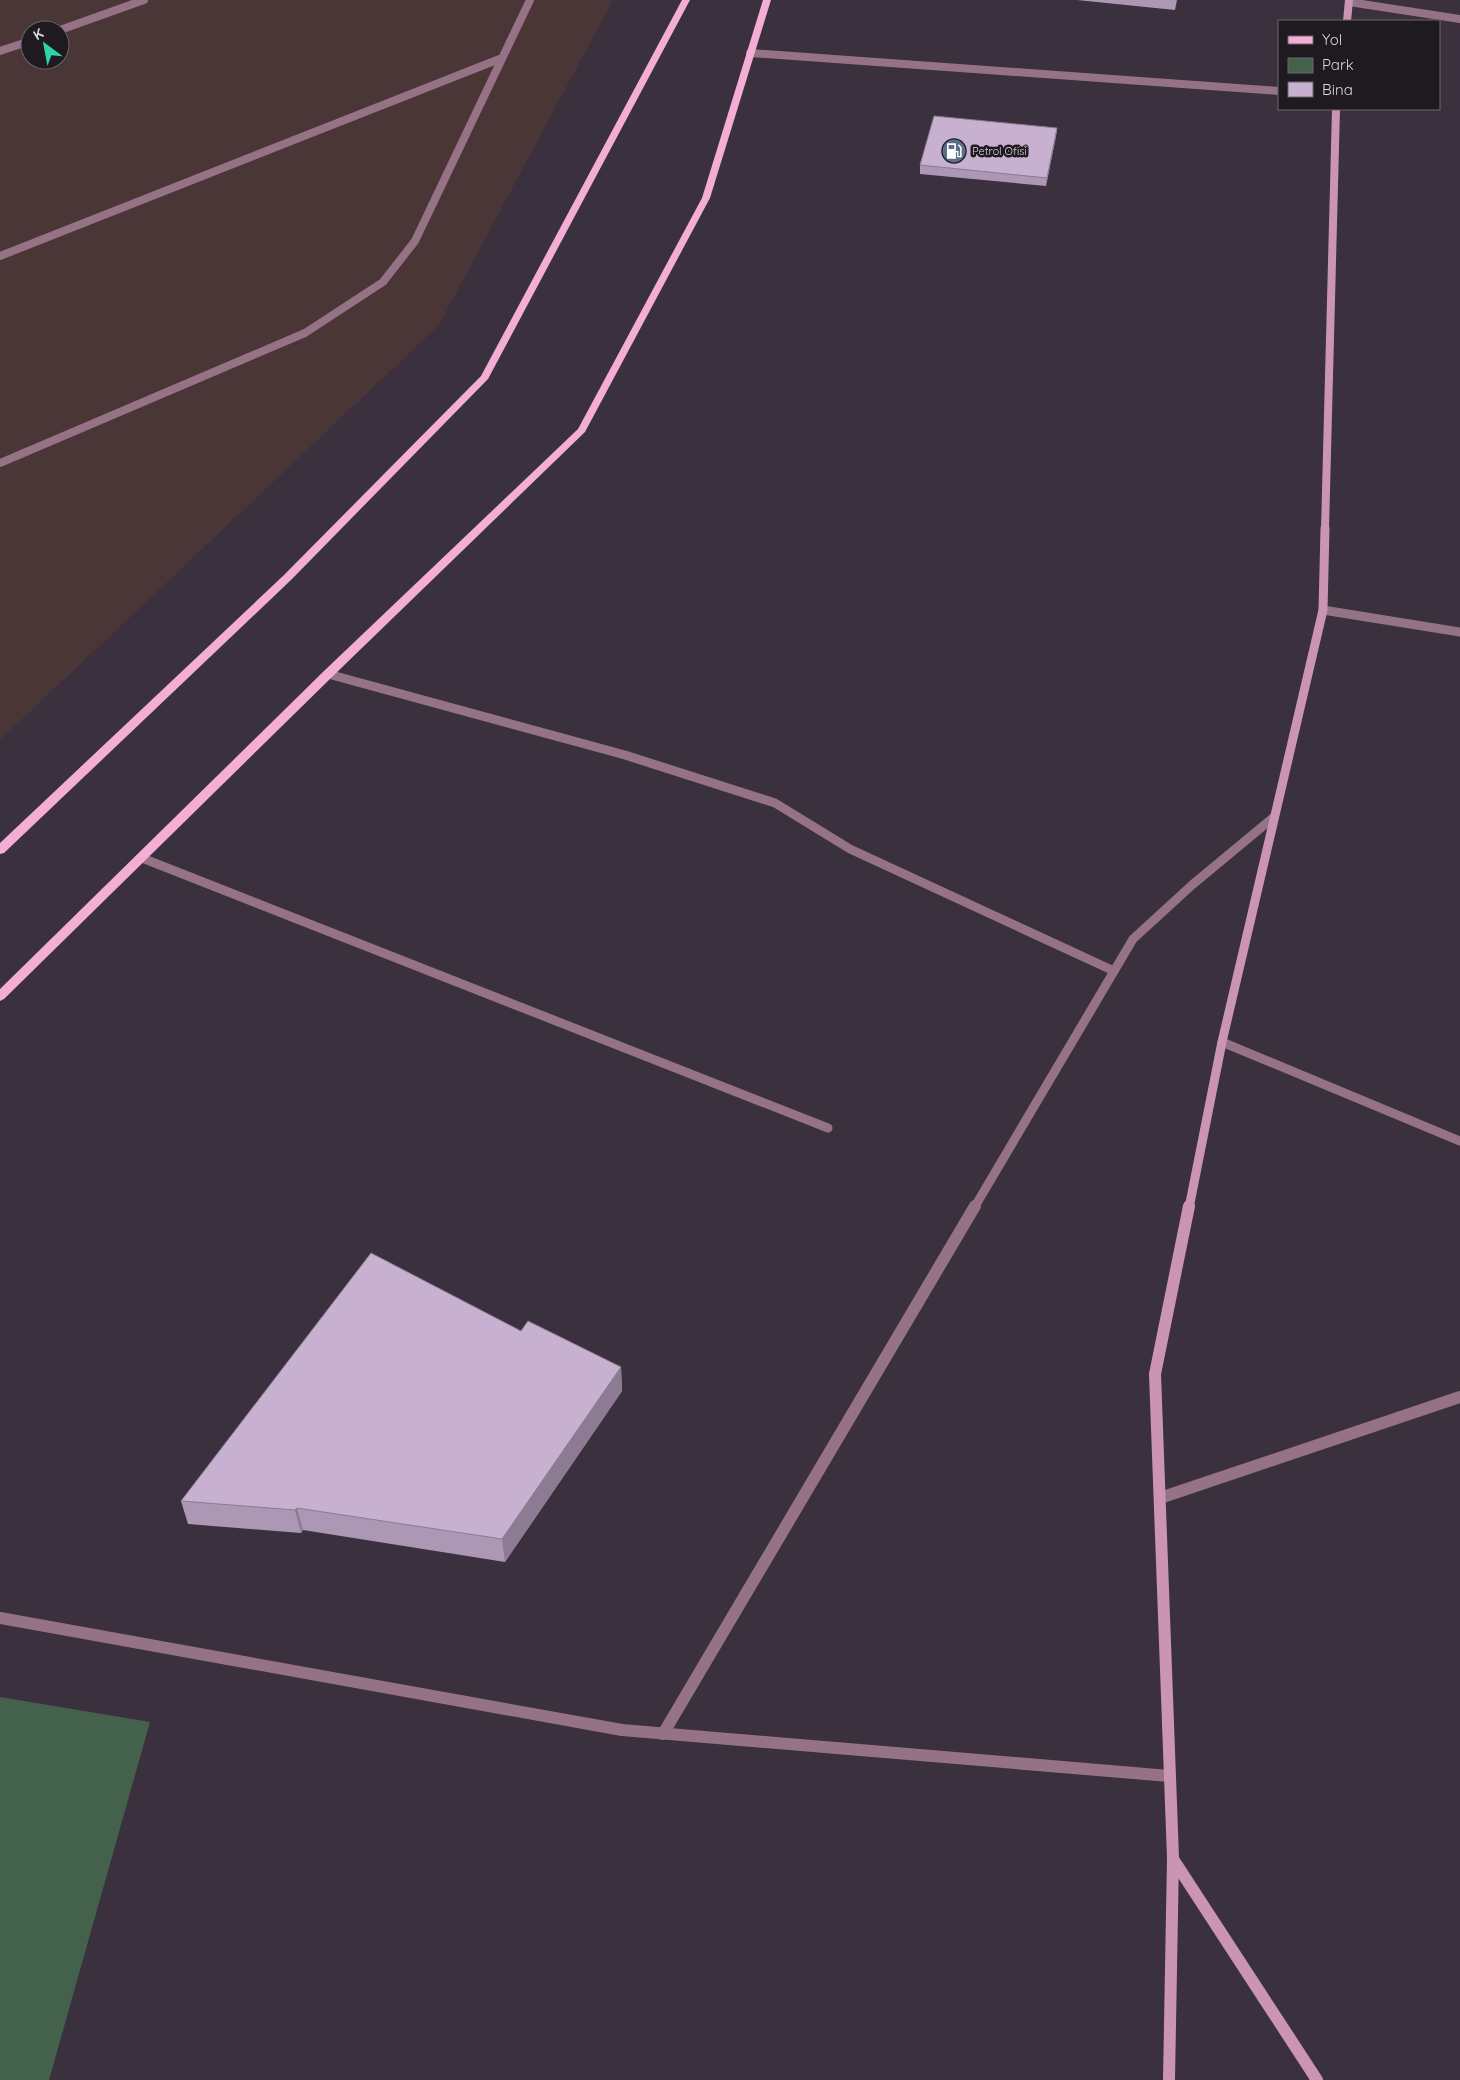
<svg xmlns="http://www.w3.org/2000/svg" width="1460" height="2080" viewBox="0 0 1460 2080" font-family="Quicksand,sans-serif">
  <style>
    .commercial { fill: #4b3637; fill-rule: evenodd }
    .green { fill: #44614c }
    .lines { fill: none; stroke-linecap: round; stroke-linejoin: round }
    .lane { stroke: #957285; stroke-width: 9 }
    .street-far2 { stroke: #957285; stroke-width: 8 }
    .street-far1 { stroke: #957285; stroke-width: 9 }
    .street { stroke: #957285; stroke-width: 12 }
    .secondary-far2 { stroke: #cb94b3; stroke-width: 8 }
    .secondary-far1 { stroke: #cb94b3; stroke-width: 9 }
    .secondary { stroke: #cb94b3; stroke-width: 12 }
    .primary { fill: #f4aed6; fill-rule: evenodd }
    .wall { fill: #ac97b4 }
    .shaded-wall { fill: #8c7b92 }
    .building { fill: #c8b0d1; stroke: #8c7b92 }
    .labels { text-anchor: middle; stroke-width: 5; stroke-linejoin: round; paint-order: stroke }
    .far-poi-label { font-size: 11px; fill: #ddd7df; stroke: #1f1a20; text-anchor: start }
  </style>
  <rect width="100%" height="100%" fill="#3a303e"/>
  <path class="commercial" d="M0 0H613L439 325 0 740ZM30 30H60V60H30Z"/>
  <path class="green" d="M0 1697 150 1722 49 2080H0Z"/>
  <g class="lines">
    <path class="lane" d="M328 674 625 755 775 803 850 849 1114 971"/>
    <path class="street-far2" d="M1349 2 1460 19
      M60 30 144 0
      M0 51 30 41
      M750 53 1279 91
      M0 256 502 58
      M0 463 305 333 383 282 415 241 530 0"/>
    <path class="street-far1" d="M1323 610 1460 632
      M142 858 828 1128
      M1222 1042 1460 1141
      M974 1208 1133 939 1192 885 1274 817"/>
    <path class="street" d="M1160 1498 1460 1397
      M0 1618 622 1730 1169 1776
      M663 1734 975 1206"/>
    <path class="secondary-far2" d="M1347 21 1349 0
      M1325 529 1336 109"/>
    <path class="secondary-far1" d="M1189 1208 1222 1042 1323 610 1325 528"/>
    <path class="secondary" d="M1173 1859 1317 2080
      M1169 2080 1173 1858 1155 1374 1189 1206"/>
    <path class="primary" d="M682 0H690L488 379 292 579 4 853 0 854V843L284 575 481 376Z
      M763 0H771L710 198 585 432 332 677 4 999 0 1001V989L324 671 578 429 702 198Z"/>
  </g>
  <path class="wall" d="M1077 0H1177L1175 10Z
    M1057 128 1056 136 1046 186 920 174V165Z
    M521 1331 621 1367 622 1391 505 1562 303 1530 301 1533 188 1524 181 1501Z"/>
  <path class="shaded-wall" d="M1057 128 1056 136 1046 186 1047 178Z
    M621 1367 622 1391 505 1562 502 1539Z
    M297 1508 303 1530 301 1533 295 1510Z"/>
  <path class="building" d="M934 116 1057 128 1047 178 920 165Z
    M371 1253 521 1331 528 1321 621 1367 502 1539 297 1508 295 1510 181 1501Z"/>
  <defs>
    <symbol id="fuel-disc" viewBox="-11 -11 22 22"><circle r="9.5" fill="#5c6f8a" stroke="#1f1a20"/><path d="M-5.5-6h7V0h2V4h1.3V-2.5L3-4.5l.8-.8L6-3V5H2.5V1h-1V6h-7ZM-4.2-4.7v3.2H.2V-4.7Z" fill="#fff"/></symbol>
  </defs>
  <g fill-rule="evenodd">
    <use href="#fuel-disc" x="940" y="137" width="28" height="28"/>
  </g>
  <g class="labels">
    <g class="far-poi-label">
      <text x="972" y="155">Petrol Ofisi</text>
    </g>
  </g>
  <rect x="1278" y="20" width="162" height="90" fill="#1f1a20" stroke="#6b666c"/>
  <rect x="1288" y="36" width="25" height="8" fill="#f4aed6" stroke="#6b666c"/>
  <text x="1322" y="45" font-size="15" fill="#ddd7df">Yol</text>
  <rect x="1288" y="58" width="25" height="15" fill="#44614c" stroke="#6b666c"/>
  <text x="1322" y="70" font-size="15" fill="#ddd7df">Park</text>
  <rect x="1288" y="82" width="25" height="15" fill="#c8b0d1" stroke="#6b666c"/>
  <text x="1322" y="95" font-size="15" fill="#ddd7df">Bina</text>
  <g transform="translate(45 45) rotate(328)"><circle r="24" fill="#1f1a20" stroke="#6b666c"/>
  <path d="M0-4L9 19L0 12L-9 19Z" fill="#31d4a9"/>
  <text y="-8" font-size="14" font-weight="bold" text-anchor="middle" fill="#ddd7df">K</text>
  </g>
</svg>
